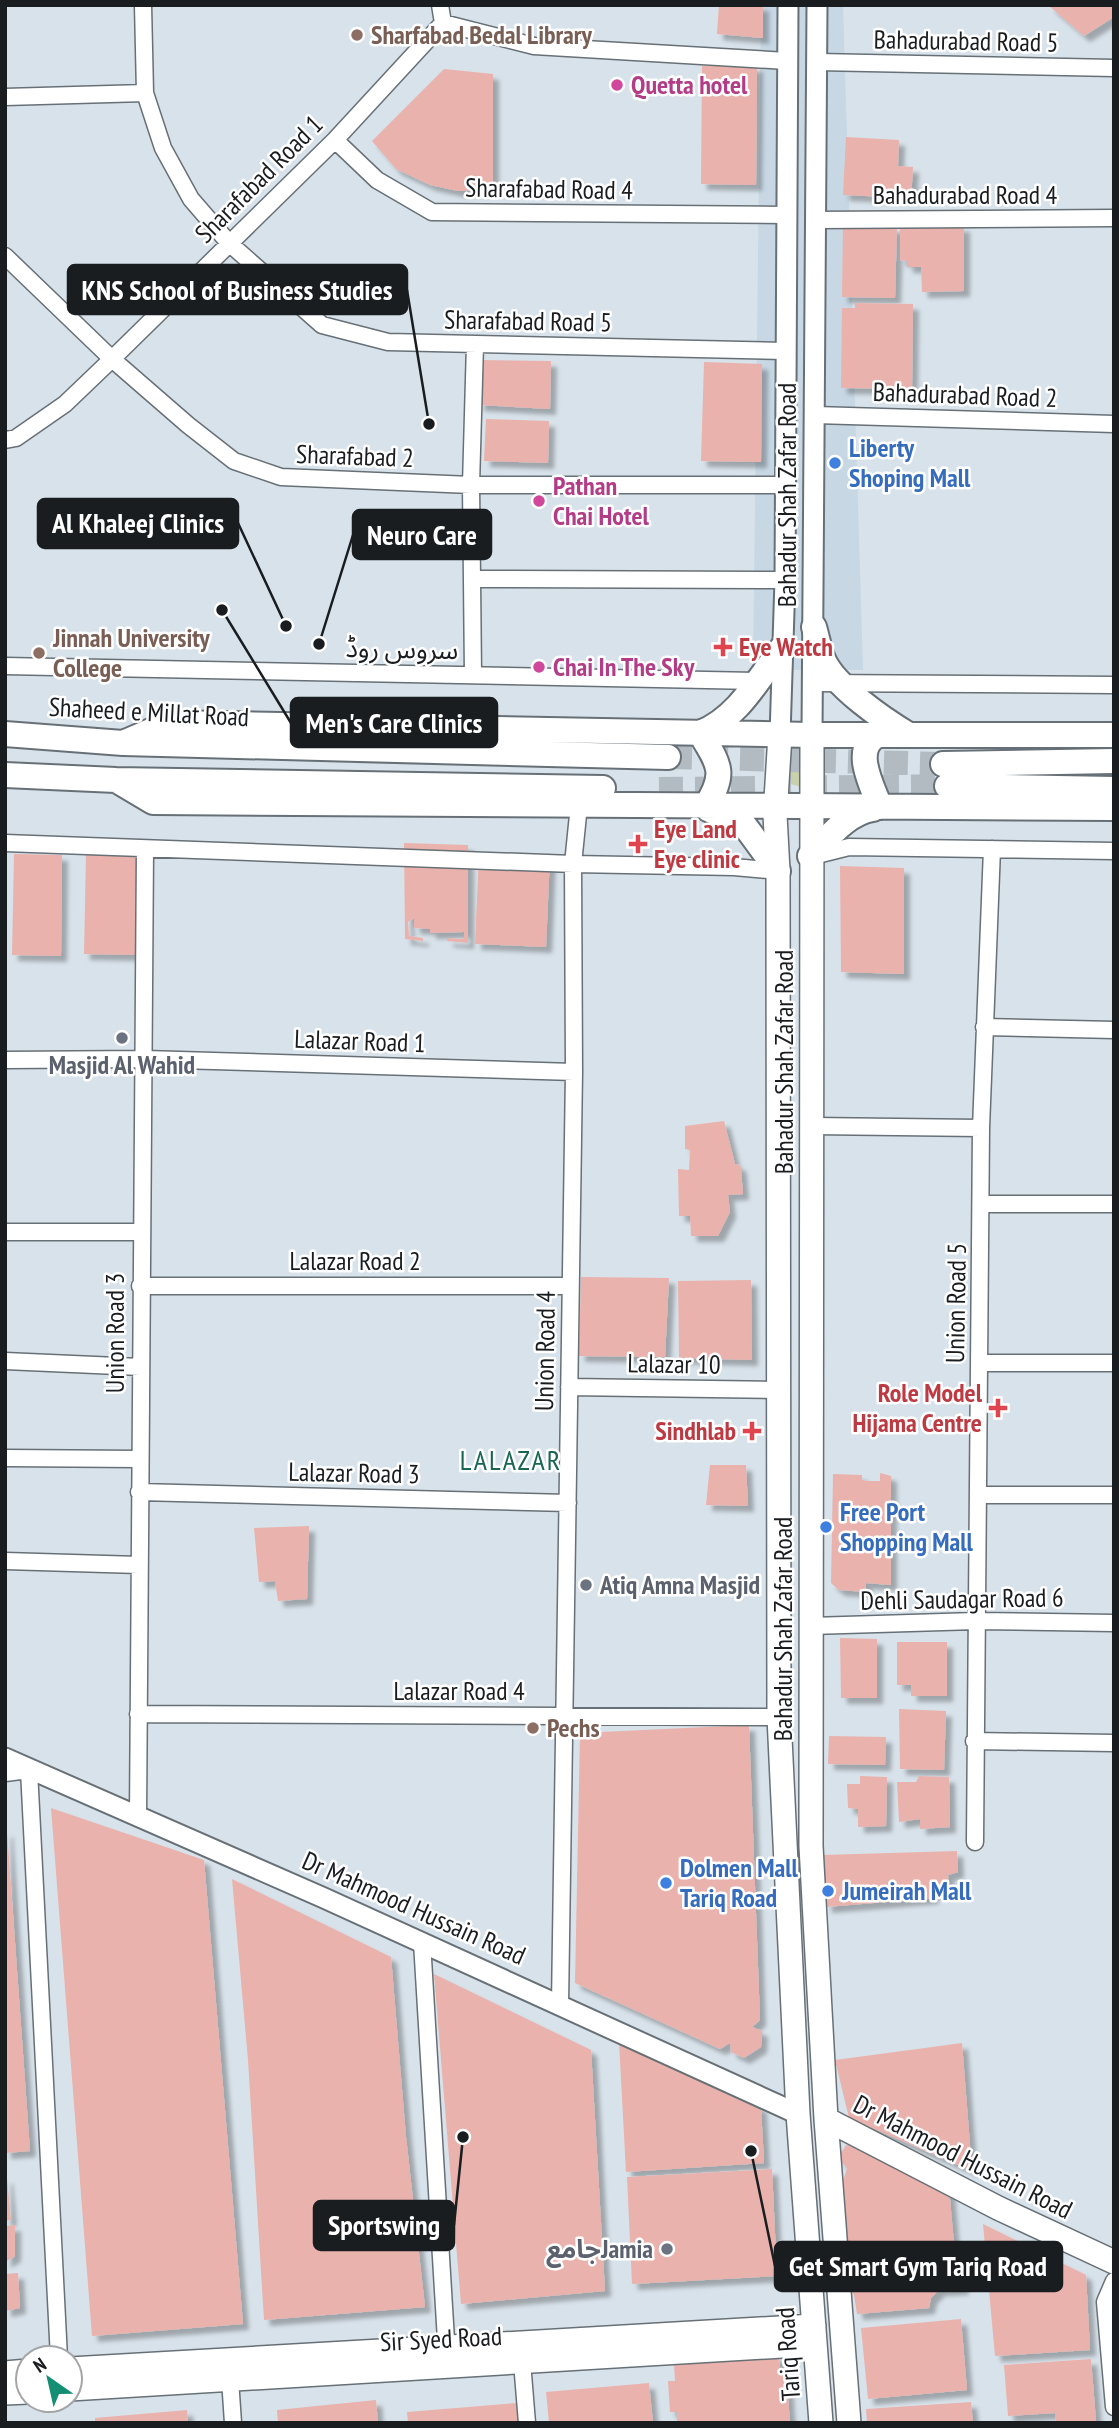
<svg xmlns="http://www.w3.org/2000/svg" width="1119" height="2428" viewBox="0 0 1119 2428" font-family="'PT Sans Narrow','Noto Sans Arabic',sans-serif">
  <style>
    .built { fill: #c7d7e4 }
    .green { fill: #c8d1ac }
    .building { fill: #eab2ac; filter: url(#shadow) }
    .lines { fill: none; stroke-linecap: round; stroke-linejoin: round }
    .primary-tunnel { stroke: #b2bbc2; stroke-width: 24; stroke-dasharray: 24 12; stroke-linecap: butt }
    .minor-casing { stroke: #677076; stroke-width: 19 }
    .tertiary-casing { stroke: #677076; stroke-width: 23 }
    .secondary-casing { stroke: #677076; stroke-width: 26 }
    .primary-casing { stroke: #677076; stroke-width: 28 }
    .minor { stroke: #fff; stroke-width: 16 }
    .tertiary { stroke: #fff; stroke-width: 19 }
    .secondary { stroke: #fff; stroke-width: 23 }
    .primary { stroke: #fff; stroke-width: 24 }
    .education-dot { fill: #8d6e63; stroke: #fff; stroke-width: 2.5 }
    .hotel-dot { fill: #d1479c; stroke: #fff; stroke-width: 2.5 }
    .shop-dot { fill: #3f7fe0; stroke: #fff; stroke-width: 2.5 }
    .health-dot { fill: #e0444e; stroke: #fff; stroke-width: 2.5 }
    .worship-dot { fill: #6b7280; stroke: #fff; stroke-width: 2.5 }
    .labels { text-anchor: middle; stroke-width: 5; stroke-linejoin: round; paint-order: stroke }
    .education-label { font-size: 26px; font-weight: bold; fill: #785e54; stroke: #fff; text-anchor: start }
    .street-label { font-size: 26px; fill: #1a1d20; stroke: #fff }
    .hotel-label { font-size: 26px; font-weight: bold; fill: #b23c85; stroke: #fff; text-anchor: start }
    .shop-label { font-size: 26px; font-weight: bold; fill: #366cbe; stroke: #fff; text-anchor: start }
    .health-label { font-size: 26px; font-weight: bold; fill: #be3a42; stroke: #fff; text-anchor: start }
    .worship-label { font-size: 26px; font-weight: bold; fill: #5b616d; stroke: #fff }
    .neighbourhood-label { font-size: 28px; letter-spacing: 2px; fill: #186653; stroke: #fff }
    .leader { fill: none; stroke: #1a1d20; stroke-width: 2.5 }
    .callout-dot { fill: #1a1d20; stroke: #fff; stroke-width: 2.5 }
    .callout { fill: #1a1d20; stroke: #1a1d20; stroke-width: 2.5 }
    .callout-label { font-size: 28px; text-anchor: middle; font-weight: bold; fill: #fff }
  </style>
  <defs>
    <filter id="shadow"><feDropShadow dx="6" dy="6" stdDeviation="2" flood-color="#0004"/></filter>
  </defs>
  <rect width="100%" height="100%" fill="#d8e2ea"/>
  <path class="built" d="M761 5H843L863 670H753Z"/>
  <path class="green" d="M804 746V788L784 782 785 751Z"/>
  <path class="building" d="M719 5H763V38L717 34Z
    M1048 5H1114V17L1084 36Z
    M702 66H757L756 185 701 184Z
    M444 69 493 74V190L458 191 430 185 396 169 372 141Z
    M846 137 899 140 898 166 913 167 911 198 843 195Z
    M843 226 897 227 895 298 842 297Z
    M900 226H964V291L922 292 921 267H907V261L900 260Z
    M855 303 913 304 912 389 841 388 842 308H855Z
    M482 360 551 361 550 409 478 405Z
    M704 362 762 364 761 462 701 461Z
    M486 419 549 421 548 463 484 461Z
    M404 843 468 845V943L447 941V938L464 939V932L430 933V929L414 928V918L408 922 409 936 423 938V941L405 939Z
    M86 853H138L136 955 84 954Z
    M479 853 550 855 546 947 475 944Z
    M14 854 62 855 61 956 12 955Z
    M840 866 904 868V974L841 972Z
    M724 1121 735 1164 740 1165 741 1170 743 1194 728 1195 730 1212 718 1236H691L690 1216H679L678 1169 689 1170 690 1150 685 1149V1126Z
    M581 1277 669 1278 665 1357 579 1356Z
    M751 1280 752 1360 679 1358 678 1281Z
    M710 1465H746L748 1506 706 1505Z
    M880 1473 891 1476V1585L866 1583V1592L839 1590 831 1583 833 1474 862 1475V1480L867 1481H880Z
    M309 1526 307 1599 278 1601 275 1581 259 1582 254 1528Z
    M840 1638 877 1639V1698H841Z
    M897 1642H947V1696H911V1685H897Z
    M899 1709 946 1711 944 1770 900 1769Z
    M749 1725 760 2020 752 2027 762 2031 761 2047 744 2058 731 2052 730 2043 720 2049 575 1983 580 1733Z
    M829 1736 886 1737 885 1765 828 1764Z
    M860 1776 887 1777 886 1826 858 1827V1809L848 1808 847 1784H860Z
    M919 1776 949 1777 950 1827 920 1829V1819L899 1822 897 1782H916Z
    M51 1808 204 1860 243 2324 92 2336Z
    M7 1831 30 2151 5 2153V1832Z
    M957 1851 958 1872 948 1875 949 1893 932 1892 933 1898 826 1907 823 1855Z
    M232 1879 391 1957 406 2137 425 2307 264 2320 248 2060Z
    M434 1974 591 2050 605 2291 461 2304Z
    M619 2042 761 2107 764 2163 626 2172Z
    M962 2043 972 2171 849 2118 835 2060Z
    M846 2145 858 2146 863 2152 949 2188 955 2255H959L963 2289 939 2290 931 2298 929 2308 857 2314 854 2295 846 2281 840 2191 847 2168 838 2158Z
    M772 2169 777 2276 632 2284 627 2177Z
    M5 2178H7L11 2220 5 2221Z
    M983 2224 1086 2275 1090 2350 995 2356Z
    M15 2225V2256L5 2262V2226Z
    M18 2273 20 2308 5 2311V2274Z
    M961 2319 967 2390 868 2399 861 2328Z
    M779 2355 780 2370H786L790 2423H677V2412H670L668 2381H675L674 2364Z
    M1091 2359 1096 2421 1056 2423 1055 2413 1008 2416 1004 2365Z
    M649 2383 653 2423H549L546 2392Z
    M376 2400 378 2423H278L277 2410Z
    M971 2402 973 2423H867L866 2409Z
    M517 2403 519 2423H408L407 2412Z
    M187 2410 188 2423H95V2418Z"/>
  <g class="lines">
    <path class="primary-tunnel" d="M668 757 943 764
      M659 789 947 786"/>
    <defs>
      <path id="minor" d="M143 5 145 93 163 148 191 199 229 243 322 325 388 342 785 351
        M440 5 443 23 534 46 787 61
        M817 62 1114 68
        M5 97 145 93
        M335 140 377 180 432 212 787 215
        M816 220 1114 218
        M5 256 112 359 188 425 234 461 281 477 471 485H784
        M815 415 1114 424
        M5 440 16 438 65 404 112 359 335 140 443 23
        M474 579 785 580
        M5 666 756 681
        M473 675 471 485 475 344
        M814 683 1114 685
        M5 843 573 864 734 867 778 871
        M813 856 849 847 1114 851
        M984 1027 1114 1030
        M5 1060 145 1059 574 1072
        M812 1126 981 1128
        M982 1204H1114
        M5 1232H141
        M140 1286H570
        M5 1361 140 1367
        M979 1363H1114
        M569 1387 779 1390
        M5 1458 139 1459
        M139 1492 568 1503
        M978 1495H1114
        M5 1561 139 1565
        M811 1626 976 1621 1114 1623
        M138 1714 779 1717
        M974 1741 1114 1743
        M5 1773 29 1770 59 2358
        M138 1817 145 849
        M975 1842 981 1128 992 849
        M422 1942 447 2357
        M560 2005 574 1072 573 864 579 805
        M1114 2281 1105 2302 1114 2407
        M522 2362 527 2423
        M230 2379 233 2423"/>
      <path id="tertiary" d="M780 735 785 580 788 5
        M812 735 817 5
        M5 1758 324 1898 798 2114"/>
      <path id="secondary" d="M780 735 775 815 778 871 779 1717 798 2114 821 2423
        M812 735 811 1846 826 2119 849 2423
        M826 2119 998 2208 1114 2262
        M70 2369 814 2326
        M5 2373 28 2371
        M70 2389 815 2344
        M5 2393 28 2392"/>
      <path id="primary" d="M814 627C817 637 819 649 823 659 834 686 884 720 909 735
        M5 734 123 743 668 757
        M123 743 169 723 812 735H1114
        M943 764 1114 761
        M5 775 116 780 603 788
        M116 780 153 802 1114 808
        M947 786 1114 789
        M706 806C727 773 719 764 700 733 738 718 758 679 782 648
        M880 807C872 785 850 747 880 734
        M708 809 745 826 778 871
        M810 856C828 838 847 813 873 809"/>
    </defs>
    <use href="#minor" class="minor-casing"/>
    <use href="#tertiary" class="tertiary-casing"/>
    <use href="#secondary" class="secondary-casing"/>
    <use href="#primary" class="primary-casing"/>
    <use href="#minor" class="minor"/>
    <use href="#tertiary" class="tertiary"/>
    <use href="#secondary" class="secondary"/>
    <use href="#primary" class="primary"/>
  </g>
  <g class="education-dot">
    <circle cx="357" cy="35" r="7"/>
    <circle cx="39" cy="653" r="7"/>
    <circle cx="533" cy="1728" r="7"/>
  </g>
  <g class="hotel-dot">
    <circle cx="617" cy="85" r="7"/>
    <circle cx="539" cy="501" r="7"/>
    <circle cx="539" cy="667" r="7"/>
  </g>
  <g class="shop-dot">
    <circle cx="835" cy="463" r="7"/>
    <circle cx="826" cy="1527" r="7"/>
    <circle cx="666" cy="1883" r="7"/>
    <circle cx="828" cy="1891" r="7"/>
  </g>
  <g class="health-dot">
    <path d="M719.5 636.5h7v7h7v7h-7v7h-7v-7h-7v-7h7z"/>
    <path d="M634.5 833.5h7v7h7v7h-7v7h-7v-7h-7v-7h7z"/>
    <path d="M994.5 1397.5h7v7h7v7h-7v7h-7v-7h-7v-7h7z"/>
    <path d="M748.5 1420.5h7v7h7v7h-7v7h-7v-7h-7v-7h7z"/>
  </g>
  <g class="worship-dot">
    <circle cx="122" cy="1038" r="7"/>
    <circle cx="586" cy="1585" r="7"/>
    <circle cx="667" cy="2249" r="7"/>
  </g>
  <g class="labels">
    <g class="education-label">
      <text x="371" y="44">Sharfabad Bedal Library</text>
      <text x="53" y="647">Jinnah University<tspan x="53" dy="30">College</tspan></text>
      <text x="547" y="1737">Pechs</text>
    </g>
    <g class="street-label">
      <text transform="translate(966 41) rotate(1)" y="9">Bahadurabad Road 5</text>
      <text transform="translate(259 179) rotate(-45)" y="9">Sharafabad Road 1</text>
      <text transform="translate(549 189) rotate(1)" y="9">Sharafabad Road 4</text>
      <text x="965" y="204">Bahadurabad Road 4</text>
      <text transform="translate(528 321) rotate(1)" y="9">Sharafabad Road 5</text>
      <text transform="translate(965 395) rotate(2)" y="9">Bahadurabad Road 2</text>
      <text transform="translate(355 456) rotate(2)" y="9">Sharafabad 2</text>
      <text transform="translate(787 495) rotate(-90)" y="9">Bahadur Shah Zafar Road</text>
      <text transform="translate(402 649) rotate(1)" y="9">سروس روڈ</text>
      <text transform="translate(149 712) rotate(3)" y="9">Shaheed e Millat Road</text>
      <text transform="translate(360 1041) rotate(2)" y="9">Lalazar Road 1</text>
      <text transform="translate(784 1062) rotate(-90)" y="9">Bahadur Shah Zafar Road</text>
      <text x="355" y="1270">Lalazar Road 2</text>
      <text transform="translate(956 1303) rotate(-89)" y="9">Union Road 5</text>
      <text transform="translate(115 1333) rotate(-90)" y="9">Union Road 3</text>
      <text transform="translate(545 1351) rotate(-89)" y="9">Union Road 4</text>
      <text transform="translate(674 1364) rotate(1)" y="9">Lalazar 10</text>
      <text transform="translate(354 1473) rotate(1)" y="9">Lalazar Road 3</text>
      <text transform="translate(962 1599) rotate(-1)" y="9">Dehli Saudagar Road 6</text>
      <text transform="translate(783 1629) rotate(-90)" y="9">Bahadur Shah Zafar Road</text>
      <text x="459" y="1700">Lalazar Road 4</text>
      <text transform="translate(414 1908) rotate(24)" y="9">Dr Mahmood Hussain Road</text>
      <text transform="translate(963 2157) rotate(27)" y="9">Dr Mahmood Hussain Road</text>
      <text transform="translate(441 2339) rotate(-3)" y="9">Sir Syed Road</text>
      <text transform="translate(788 2354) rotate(-94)" y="9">Tariq Road</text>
    </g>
    <g class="hotel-label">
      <text x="631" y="94">Quetta hotel</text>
      <text x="553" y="495">Pathan<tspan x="553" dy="30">Chai Hotel</tspan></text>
      <text x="553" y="676">Chai In The Sky</text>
    </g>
    <g class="shop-label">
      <text x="849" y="457">Liberty<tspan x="849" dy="30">Shoping Mall</tspan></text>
      <text x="840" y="1521">Free Port<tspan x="840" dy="30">Shopping Mall</tspan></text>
      <text x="680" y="1877">Dolmen Mall<tspan x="680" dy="30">Tariq Road</tspan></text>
      <text x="842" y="1900">Jumeirah Mall</text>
    </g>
    <g class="health-label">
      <text x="739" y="656">Eye Watch</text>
      <text x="654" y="838">Eye Land<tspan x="654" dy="30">Eye clinic</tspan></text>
      <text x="982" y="1402" text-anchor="end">Role Model<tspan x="982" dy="30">Hijama Centre</tspan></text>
      <text x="736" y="1440" text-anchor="end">Sindhlab</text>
    </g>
    <g class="worship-label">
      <text x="122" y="1074">Masjid Al Wahid</text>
      <text x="600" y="1594" text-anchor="start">Atiq Amna Masjid</text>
      <text x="653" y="2258" text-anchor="end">جامعJamia</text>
    </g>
    <g class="neighbourhood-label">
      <text x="511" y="1470">LALAZAR</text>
    </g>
  </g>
  <path class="leader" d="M429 424L407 290M286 626L238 523M319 644L353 535M222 610L291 723M463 2137L454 2225M751 2151L775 2266"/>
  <g class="callout-dot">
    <circle cx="429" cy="424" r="7"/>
    <circle cx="286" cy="626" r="7"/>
    <circle cx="319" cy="644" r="7"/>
    <circle cx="222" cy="610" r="7"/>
    <circle cx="463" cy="2137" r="7"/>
    <circle cx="751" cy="2151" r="7"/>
  </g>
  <g class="callout">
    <rect x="68" y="265" width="339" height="49" rx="7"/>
    <rect x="38" y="499" width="200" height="49" rx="7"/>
    <rect x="353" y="510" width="138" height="49" rx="7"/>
    <rect x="291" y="698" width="206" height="49" rx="7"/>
    <rect x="314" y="2201" width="140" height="49" rx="7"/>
    <rect x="775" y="2242" width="287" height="49" rx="7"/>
  </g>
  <g class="callout-label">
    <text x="237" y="300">KNS School of Business Studies</text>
    <text x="138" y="533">Al Khaleej Clinics</text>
    <text x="422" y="545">Neuro Care</text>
    <text x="394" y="733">Men's Care Clinics</text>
    <text x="384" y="2235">Sportswing</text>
    <text x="918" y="2276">Get Smart Gym Tariq Road</text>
  </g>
  <rect width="1119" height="2428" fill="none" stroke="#1a1d20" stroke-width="14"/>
  <g transform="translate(49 2379) rotate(326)"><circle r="33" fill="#ffffff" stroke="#a3a5a6" stroke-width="2"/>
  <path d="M0-5L12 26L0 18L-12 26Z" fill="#148f73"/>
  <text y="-10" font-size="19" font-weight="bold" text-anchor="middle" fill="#1a1d20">N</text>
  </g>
</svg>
